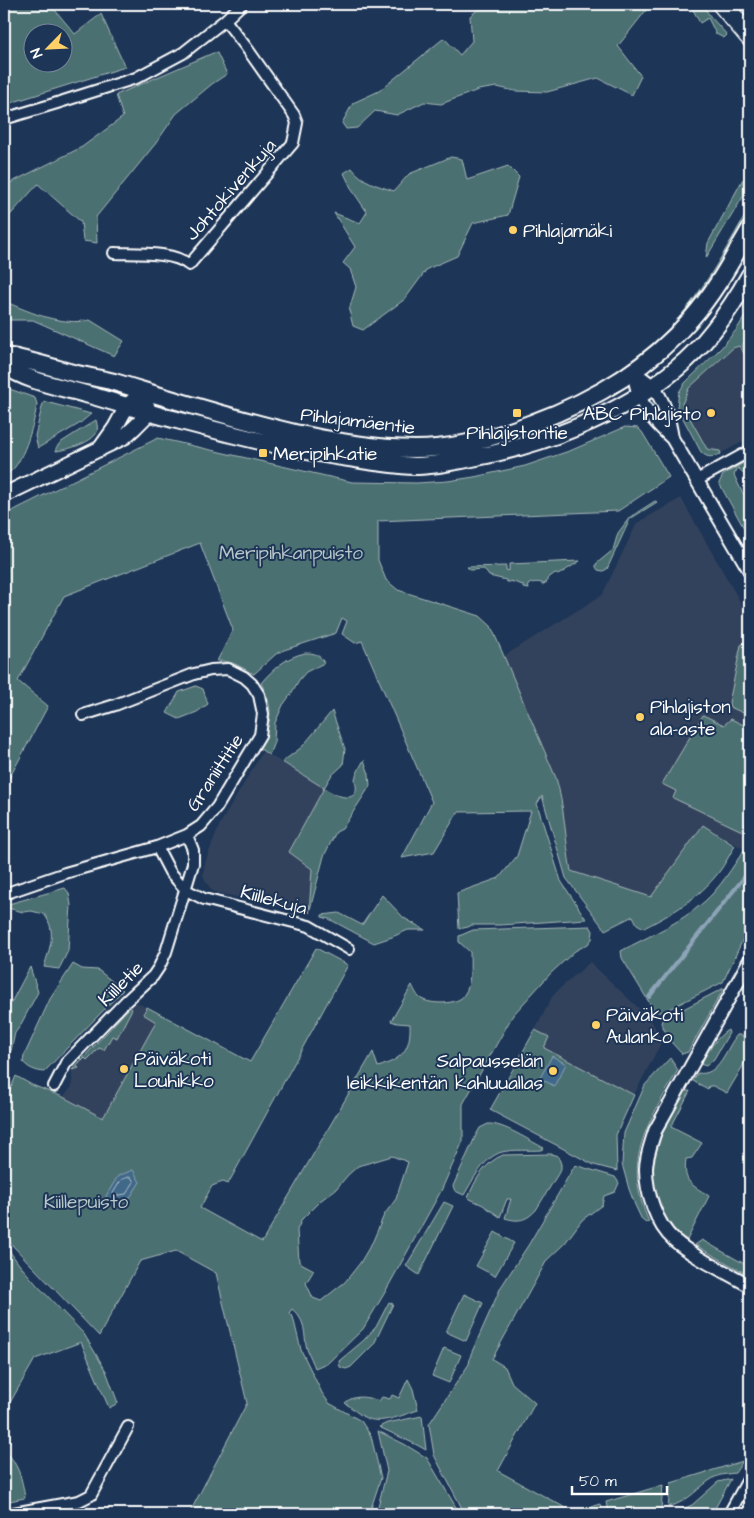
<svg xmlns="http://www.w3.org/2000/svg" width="754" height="1518" viewBox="0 0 754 1518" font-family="'Architects Daughter',sans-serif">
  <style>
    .built { fill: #31425c }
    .green { fill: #4c7072; stroke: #a6b8b8; fill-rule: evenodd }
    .water { fill: #416788; stroke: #8da4b8 }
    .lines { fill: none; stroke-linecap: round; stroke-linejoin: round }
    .shore { stroke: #b3c2cf; stroke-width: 1 }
    .stream { stroke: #8da4b8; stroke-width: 4 }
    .minor-casing { stroke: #fff; stroke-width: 14 }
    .tertiary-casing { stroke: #fff; stroke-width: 16 }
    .secondary-casing { stroke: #fff; stroke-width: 18 }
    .primary-casing { stroke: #fff; stroke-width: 20 }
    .motorway-casing { stroke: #fff; stroke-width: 22 }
    .minor { stroke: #1d3557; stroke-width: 10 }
    .tertiary { stroke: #1d3557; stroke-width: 12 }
    .secondary { stroke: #1d3557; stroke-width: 14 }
    .primary { stroke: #1d3557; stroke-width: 16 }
    .motorway { stroke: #1d3557; stroke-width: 19 }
    .poi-dot { fill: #ffd166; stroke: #1d3557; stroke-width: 2 }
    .labels { text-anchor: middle; stroke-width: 4; stroke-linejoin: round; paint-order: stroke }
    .street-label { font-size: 19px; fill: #fff; stroke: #1d3557 }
    .poi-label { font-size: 19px; fill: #fff; stroke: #1d3557; text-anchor: start }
    .park-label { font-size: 19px; fill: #b7c6c7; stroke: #1d3557 }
  </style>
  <rect width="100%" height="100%" fill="#1d3557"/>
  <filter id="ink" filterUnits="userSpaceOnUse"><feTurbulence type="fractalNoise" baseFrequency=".02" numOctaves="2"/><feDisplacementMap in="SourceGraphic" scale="10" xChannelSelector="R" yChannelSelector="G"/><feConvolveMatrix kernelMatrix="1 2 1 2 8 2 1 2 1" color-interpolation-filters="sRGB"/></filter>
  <g filter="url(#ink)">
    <path class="built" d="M750 317V438L718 455 711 456 677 405V396L683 386 705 367Z
      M681 498 750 619V853L703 825 652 897 571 871 567 849 561 794 556 778 504 656 602 595 637 523Z
      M263 751 324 788 289 852 312 869 309 913 218 893 212 891 205 880 203 874 205 863 212 844 220 824Z
      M590 962 651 1020 662 1041 634 1095 543 1048 535 1030 552 997 559 989Z
      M136 1002 196 1033 138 1138 63 1097 72 1087V1069Z"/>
    <path class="green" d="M4 4H50L75 34 101 14 125 67 4 105ZM32 32H62V62H32Z
      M485 4H651L618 46 641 76 632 95 598 78 547 92 515 91 497 87 478 90 441 104 424 102 397 115 375 111 357 128 346 129 342 123 353 103 379 91 444 38 460 55 472 41 470 16Z
      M690 4H702L710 16 727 35 724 38 716 34 708 18 700 23Z
      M213 53H217L227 74 212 84 176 114 156 143 96 217 97 243 83 241 81 222 38 184 4 222V186L82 147 123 117 116 95Z
      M451 157 462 159 467 180 508 166 519 177 508 215 473 223 457 256 427 269 405 299 363 330 353 326 349 310 356 287 350 269 343 263 355 247 334 213 360 223 367 212 352 190 344 173 352 168C362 182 379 186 394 191L409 174Z
      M743 179 744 195 706 258 708 243Z
      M750 207V215L709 285 667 337 613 377 612 374C637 357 662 338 682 314 709 282 729 243 750 207Z
      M4 300 6 302C32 313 61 326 90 320L124 341 114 356 33 320H4Z
      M750 308V331L742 346 750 358V362L739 346 733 348 689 388 682 404 707 449 720 451 721 454C713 457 708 459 701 452L677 407 679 392 685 383 721 348 737 329Z
      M4 387 35 398 37 404C35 420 24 461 11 471 9 473 6 473 4 474Z
      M46 402 91 414 79 424 38 448 35 436 43 403Z
      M96 420C97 424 98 428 97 432 92 443 67 450 56 451V448L60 443Z
      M625 427 638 428 642 432 669 477 618 511 378 521V560L386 580 398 590 480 616 491 626 556 778C565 808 565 840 571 871L651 897 703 825 735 846C730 854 725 864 719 872 698 899 673 913 644 928L637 924 633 916 605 930 566 878 542 796 537 804 561 881 586 919 501 925H472L468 927 459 929 457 893 499 878 517 856 531 811 458 812 434 852 402 858 432 802 362 641 355 643 342 634 347 621 342 618 336 633 284 650 276 654 254 674C248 672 244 668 239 666 232 662 225 661 217 661L233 630 200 543 64 596 18 681 48 706 4 788V515L158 438 352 482 417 483 448 481 474 477 525 466 572 450Z
      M750 459V479L738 468 734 475 742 492 750 501V539L719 483 723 475Z
      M655 501 657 502 630 519 607 569 603 571 598 570 596 567V564L613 550 618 533 630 517Z
      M580 561 558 575 555 573 547 579V582L542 585V583C538 582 531 582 528 585L529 589 523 588V585L510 581V582H507L506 580 489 576 484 569 470 570 467 567 506 566V570L509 571V564Z
      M750 640V716L730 707 729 703 741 645Z
      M305 653C315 653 319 654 324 663L306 672 299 680 291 694 283 705 275 723 274 742 269 755 259 748C271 723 275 710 261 683 273 669 286 657 305 653Z
      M196 686 203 689 208 704 197 712 179 719 167 713 179 692Z
      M332 711 345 749 343 765 331 776 324 788C331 793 352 804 356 791 357 786 355 783 355 779 357 772 361 765 364 760L369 774 370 786 342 829 336 832 324 856 309 913 312 869 289 852 324 788 282 762 302 747Z
      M703 715 724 725 731 719 750 728V813L742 831 673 798 676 791 662 784Z
      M744 850 750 853V918L744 937 723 982 663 1012H655L622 958 621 951C649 936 680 923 704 902 720 888 732 868 744 850Z
      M65 888 69 893 71 905 68 951 59 969 44 967C50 947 57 931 44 914L31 911 23 912 4 907 12 903Z
      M382 895 404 918 425 930H408L392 937 374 943 329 919 322 917V915L339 913 362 925Z
      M590 926 593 931 592 939 588 944 575 951 551 973 513 1015 463 1104V1141L441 1191 384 1294 363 1329 329 1362 315 1368C313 1362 309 1355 307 1349 303 1332 307 1322 292 1309L289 1313 293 1317 301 1350 322 1393 329 1403 361 1421 371 1436 381 1478 369 1514H189L247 1403 216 1273 176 1251 140 1261 99 1336 13 1246 4 1233V1104L16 1076 32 1085 63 1097 103 1118 156 1022 143 1014 147 1007 250 1062 316 948 348 965 228 1184 223 1182 212 1186 200 1208 262 1242 373 1052 378 1067C402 1059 411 1050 410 1024L397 1023 391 1021 412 985C414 989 417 996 420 998 429 1005 459 1005 464 995 472 984 470 966 470 952L459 942V936L473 930ZM392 1156 408 1162 396 1199 384 1215 373 1241 360 1263 345 1282 321 1301 313 1298 306 1283 314 1270 299 1262 297 1230 302 1219 320 1201 336 1189 348 1175 358 1166Z
      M73 964 82 969 98 970 123 990 44 1072C36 1071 29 1069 23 1062L24 1056 50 999Z
      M30 967 31 970 38 992 20 1026 15 1033 11 1051 4 1058V1016Z
      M724 988 688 1052 682 1054 671 1042 661 1023 662 1020Z
      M130 1007 132 1009 117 1038 112 1036 104 1050 99 1048 87 1060 85 1058 77 1066 79 1068 72 1070Z
      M535 1030 549 1037 544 1048 634 1095 616 1135 617 1171 594 1165 490 1110Z
      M728 1030 729 1033 714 1059 706 1066 700 1064C706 1054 718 1035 728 1030Z
      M737 1035H740L750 1040V1054L727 1093 713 1086H709L708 1089 693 1081V1080L698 1073C719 1077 726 1048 737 1035Z
      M670 1058 678 1070C648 1125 621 1158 649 1222L646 1223 642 1220 635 1205 629 1189 622 1164 624 1133 645 1085Z
      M685 1091H690L671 1127 702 1143 692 1158 686 1159C683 1183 691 1184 709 1196L687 1240C675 1233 666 1221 661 1207 658 1199 654 1190 653 1181 649 1149 671 1118 685 1091Z
      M488 1124C503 1123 530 1141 544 1148L541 1150C529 1151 514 1149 502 1152 484 1157 473 1180 464 1195L455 1191 453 1186 476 1135 480 1128Z
      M551 1154 558 1156 561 1164V1169L536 1210C526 1221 518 1222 505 1218L511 1199H507L500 1217 483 1205 468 1198C475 1180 485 1162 503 1155Z
      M575 1165 615 1177 619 1183 615 1192 604 1196 602 1205 582 1220 565 1243 547 1260 492 1359 505 1367 512 1383 535 1403 498 1471 573 1512 600 1504 602 1513 465 1514 434 1455 429 1424 469 1364 471 1354 501 1287 529 1244Z
      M444 1202 453 1206 419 1275 406 1266Z
      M495 1232 514 1243 495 1276 476 1266Z
      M702 1240 750 1267V1276L695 1245Z
      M4 1243 18 1263 37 1285 84 1334 106 1371 118 1403 109 1408 81 1342 35 1359 4 1413Z
      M464 1294 483 1303 466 1341 446 1332Z
      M389 1302 393 1304 374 1344 351 1367 346 1369 340 1367 339 1361 363 1341 376 1327Z
      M444 1348 461 1355 449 1383 432 1376Z
      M408 1379 413 1389 418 1410C402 1415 380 1426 364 1417 357 1413 351 1407 345 1403 354 1394 368 1397 379 1401L382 1397 390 1399 392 1395 399 1398Z
      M422 1416 426 1450 417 1445 379 1427 387 1423Z
      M378 1431 404 1444 427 1458 460 1514H376L387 1471Z
      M4 1449C18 1464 22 1477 25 1498L4 1502Z
      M743 1461 735 1473C729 1474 721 1474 715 1477 697 1487 691 1501 668 1507L671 1483Z
      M731 1479 712 1514 668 1513 678 1511 692 1505 718 1482Z
      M663 1485 661 1510 608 1513 606 1502Z"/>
    <path class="water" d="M552 1056 566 1064 554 1086 540 1078Z
      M133 1170 140 1182 129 1199 109 1204 106 1196 118 1176Z"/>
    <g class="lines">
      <path class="shore" d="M129 1177H131L134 1182 126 1194 114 1196 113 1193 121 1180Z"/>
      <path class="stream" d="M649 997 750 870"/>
      <defs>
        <path id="minor" d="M4 119 57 103 136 78 183 53 225 20 242 4
          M114 253C134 254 174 251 189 265L293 143 297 123 294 115 246 47 225 20
          M697 480 750 451
          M157 847 170 872 186 890 204 899 309 926 349 949
          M4 894 65 873 157 847 187 835 201 826 217 807 260 735 263 714 259 695 252 684 244 677 228 669 211 670 194 674 115 705 83 715
          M54 1086 66 1063 125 1002 153 976 159 967 166 952 193 864V850L187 835
          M8 1514 79 1501 91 1495 128 1427
          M729 1514 750 1476"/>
        <path id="tertiary" d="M633 371C635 379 636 387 639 395 645 412 659 426 672 438L750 571
          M633 371C639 376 647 381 652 386 665 401 669 420 672 438
          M750 960 655 1131C651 1144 646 1156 646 1169 646 1192 656 1224 674 1240 696 1259 725 1271 750 1286"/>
        <path id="secondary" d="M4 495 124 437 135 427 149 413 143 391 127 406 115 428 100 449"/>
        <path id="primary" d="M4 356 17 358C34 362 52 367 69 372 84 376 99 378 114 382 174 400 234 419 295 433 334 441 375 449 415 449 455 449 494 438 532 423 592 401 649 368 691 319 715 292 732 260 750 229
          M4 365C28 382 61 387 89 395 118 403 145 412 173 419 234 435 294 451 356 459 375 462 395 465 414 466 432 466 450 462 467 459 540 446 618 417 676 369 707 344 730 310 750 275"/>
        <path id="motorway" d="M722 4 750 37"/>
      </defs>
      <use href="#minor" class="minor-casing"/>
      <use href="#tertiary" class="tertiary-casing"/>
      <use href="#secondary" class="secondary-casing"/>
      <use href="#primary" class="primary-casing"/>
      <use href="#motorway" class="motorway-casing"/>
      <use href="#minor" class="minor"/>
      <use href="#tertiary" class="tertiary"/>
      <use href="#secondary" class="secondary"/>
      <use href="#primary" class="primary"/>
      <use href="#motorway" class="motorway"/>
    </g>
  </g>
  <g class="poi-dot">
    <circle cx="513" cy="230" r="5"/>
    <rect x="512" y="408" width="10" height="10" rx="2.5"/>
    <circle cx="711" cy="413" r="5"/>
    <rect x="258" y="448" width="10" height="10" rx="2.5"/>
    <circle cx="640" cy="717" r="5"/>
    <circle cx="596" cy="1025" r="5"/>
    <circle cx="124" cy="1069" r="5"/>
    <circle cx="553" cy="1071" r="5"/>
  </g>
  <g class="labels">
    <g class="street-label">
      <text transform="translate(230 189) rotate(-49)" y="7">Johtokivenkuja</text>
      <text transform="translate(358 420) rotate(7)" y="7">Pihlajamäentie</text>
      <text transform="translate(214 772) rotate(-57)" y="7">Graniittitie</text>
      <text transform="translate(274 899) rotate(15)" y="7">Kiillekuja</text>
      <text transform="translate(120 983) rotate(-45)" y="7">Kiilletie</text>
    </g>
    <g class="poi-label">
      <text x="523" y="237">Pihlajamäki</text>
      <text x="701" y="420" text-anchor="end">ABC Pihlajisto</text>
      <text x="517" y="439" text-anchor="middle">Pihlajistontie</text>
      <text x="273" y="460">Meripihkatie</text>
      <text x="650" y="713">Pihlajiston<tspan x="650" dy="22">ala-aste</tspan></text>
      <text x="606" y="1021">Päiväkoti<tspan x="606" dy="22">Aulanko</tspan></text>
      <text x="134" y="1065">Päiväkoti<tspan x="134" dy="22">Louhikko</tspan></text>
      <text x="543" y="1067" text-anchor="end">Salpausselän<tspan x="543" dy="22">leikkikentän kahluuallas</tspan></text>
    </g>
    <g class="park-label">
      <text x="291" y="559">Meripihkanpuisto</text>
      <text x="86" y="1208">Kiillepuisto</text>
    </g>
  </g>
  <rect width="754" height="1518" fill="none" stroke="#1d3557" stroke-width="20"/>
  <rect x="10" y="10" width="734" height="1498" fill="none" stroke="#fff" stroke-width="2" filter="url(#ink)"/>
  <g transform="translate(48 48) rotate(246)"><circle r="24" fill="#1d3557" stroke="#77869a"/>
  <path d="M0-4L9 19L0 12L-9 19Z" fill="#ffd166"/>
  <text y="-8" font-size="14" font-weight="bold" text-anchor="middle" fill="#ffffff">N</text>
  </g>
  <path d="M572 1486v8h95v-8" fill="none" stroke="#ffffff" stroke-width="2.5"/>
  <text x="579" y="1486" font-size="15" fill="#ffffff" stroke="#1d3557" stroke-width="4" paint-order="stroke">50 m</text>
</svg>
